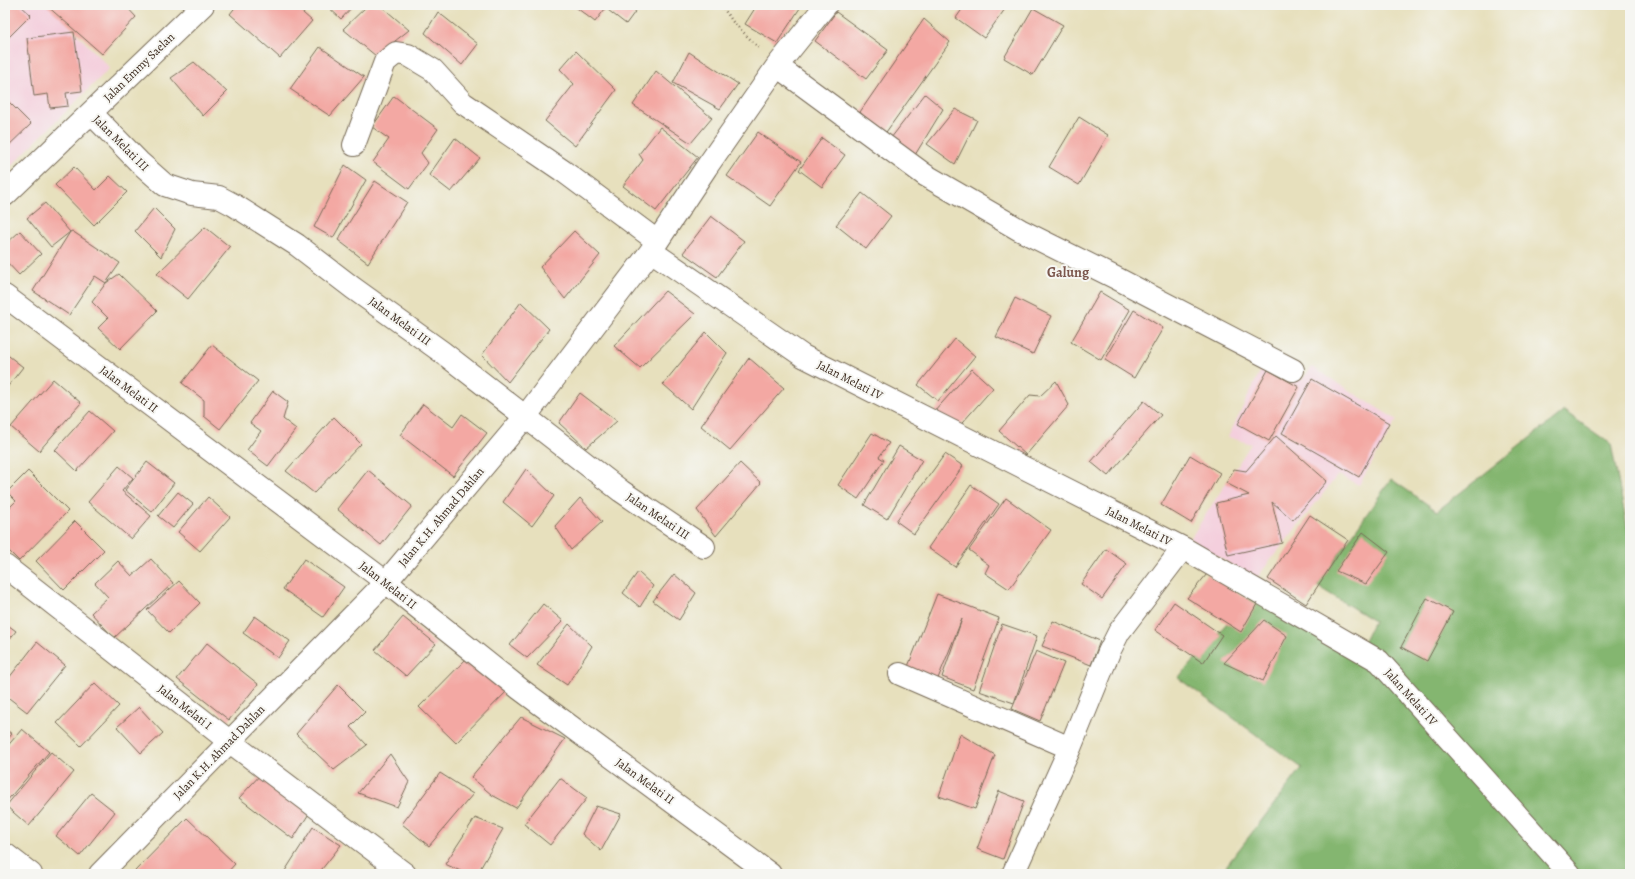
<svg xmlns="http://www.w3.org/2000/svg" width="1635" height="879" viewBox="0 0 1635 879" font-family="Alegreya,serif">
  <style>
    .built { fill: #f4cfdd }
    .forest { fill: #84b670; stroke: #607047 }
    .building { fill: #f3a8a3 }
    .lines { fill: none; stroke-linecap: round; stroke-linejoin: round }
    .minor-casing { stroke: #776a56; stroke-width: 24 }
    .path { stroke: #776a56; stroke-width: 2.5; stroke-dasharray: 1 3; stroke-linecap: butt }
    .minor { stroke: #fff; stroke-width: 22 }
    .labels { text-anchor: middle; stroke-width: 4; stroke-linejoin: round; paint-order: stroke }
    .street-label { font-size: 12px; fill: #3b2a1e; stroke: #f6f6f2 }
    .quarter-label { font-size: 14px; font-weight: bold; fill: #7b564d; stroke: #f6f6f2 }
  </style>
  <rect width="100%" height="100%" fill="#f6f6f2"/>
  <filter id="ink" filterUnits="userSpaceOnUse"><feTurbulence type="fractalNoise" baseFrequency=".025" numOctaves="2"/><feDisplacementMap in="SourceGraphic" scale="8" xChannelSelector="R" yChannelSelector="G"/><feConvolveMatrix kernelMatrix="1 2 1 2 8 2 1 2 1" color-interpolation-filters="sRGB"/></filter>
  <filter id="wash" filterUnits="userSpaceOnUse"><feTurbulence type="fractalNoise" baseFrequency=".012" numOctaves="4" result="noise"/><feDisplacementMap in="SourceGraphic" scale="16" xChannelSelector="R" yChannelSelector="G"/><feGaussianBlur stdDeviation="0.9" result="paint"/><feColorMatrix in="noise" values="0 0 0 0 0 0 0 0 0 0 0 0 0 0 0 0 0 1.4 0 .05"/><feComposite in="paint" operator="in"/></filter>
  <g filter="url(#wash)">
    <rect width="100%" height="100%" fill="#e7e0bd"/>
    <path class="built" d="M5 5H49L110 68 5 172Z
      M1265 362 1302 380 1312 367 1397 420 1359 485 1338 475 1255 580 1190 539 1251 444 1228 437Z"/>
    <path class="forest" d="M1564 411 1611 444 1630 541V864L1622 874H1220L1302 768 1178 678 1259 587 1357 655 1374 621 1317 586 1391 479 1437 511Z"/>
    <g id="blocks">
      <path class="building" d="M5 5H20L31 15 5 41Z
        M46 5H125L136 17 102 54Z
        M237 5H294L312 21 280 58 230 14Z
        M326 5H354L341 19Z
        M368 5H380L409 30 376 56 343 29Z
        M573 5H608L595 22Z
        M611 5H640L626 24 608 10Z
        M757 5H802L777 43 745 24Z
        M965 5H1008L984 38 956 18Z
        M1033 8 1063 25 1033 75 1004 58Z
        M438 12 478 44 462 65 425 33Z
        M836 12 888 50 866 79 815 41Z
        M924 19 950 42 884 135 860 112Z
        M74 32 82 91 66 93 68 106 50 108 48 94 34 96 27 38Z
        M320 47 364 77 330 116 290 89Z
        M576 51 616 90 575 146 545 121 574 84 560 69Z
        M689 52 738 84 720 109 673 83Z
        M194 62 227 92 203 116 171 78Z
        M656 71 712 118 691 143 633 105Z
        M925 94 943 109 915 155 891 138Z
        M394 96 438 129 421 153 428 163 409 189 373 162 389 139 372 127Z
        M5 98 31 124 5 149Z
        M955 109 977 120 955 164 927 144Z
        M1079 117 1108 135 1079 185 1049 167Z
        M660 127 698 157 656 211 623 186 643 160 639 154Z
        M758 132 801 162 770 206 727 176Z
        M455 138 480 158 451 192 429 175Z
        M822 138 845 155 822 187 799 170Z
        M345 165 366 180 333 238 314 227Z
        M74 167 96 190 110 176 127 192 94 225 55 185Z
        M375 181 407 202 368 263 338 240Z
        M862 193 891 216 866 249 836 225Z
        M45 203 70 232 72 231 120 263 106 283 95 276 69 315 33 291 70 232 51 247 27 218Z
        M154 208 175 229 161 257 135 231Z
        M711 216 744 241 717 277 683 253Z
        M205 227 230 247 188 299 157 274Z
        M20 231 41 254 19 275 5 260V245Z
        M574 231 600 255 565 299 540 267Z
        M119 274 157 311 120 349 98 328 108 318 92 302 106 283Z
        M665 291 695 314 640 368 614 346Z
        M1100 292 1130 310 1101 360 1071 342Z
        M1015 298 1051 316 1033 354 996 337Z
        M521 302 549 329 508 382 482 355Z
        M1134 310 1163 328 1134 378 1105 360Z
        M706 332 727 353 691 409 663 384Z
        M955 339 975 356 938 401 918 385Z
        M212 345 258 381 220 429 204 416V400L182 383Z
        M5 353 23 367 5 390Z
        M749 358 784 388 730 450 701 426Z
        M972 369 993 388 955 431 934 412Z
        M1268 370 1299 387 1269 441 1238 424Z
        M53 379 81 403 39 451 11 427Z
        M1312 379 1389 423 1359 477 1282 433Z
        M1056 381 1069 405 1026 455 999 431 1030 395 1040 396Z
        M273 391 288 402 283 419 296 429 268 466 247 450 261 431 250 423Z
        M580 393 617 421 586 448 559 423Z
        M1144 401 1161 415 1108 476 1091 462Z
        M423 404 453 427 462 414 487 433 453 476 400 435Z
        M90 411 113 431 77 471 55 450Z
        M334 417 361 444 314 493 286 471Z
        M872 433 889 443 879 457 884 460 858 499 838 485Z
        M1276 436 1327 481 1293 520 1272 502 1282 543 1228 555 1216 503 1249 495 1226 483 1234 469 1246 471Z
        M899 446 922 460 887 519 864 505Z
        M945 454 963 466 914 534 896 521Z
        M1190 455 1220 473 1191 523 1161 505Z
        M147 462 174 483 152 512 125 490Z
        M740 463 761 483 716 536 697 510Z
        M119 466 133 478 122 491 151 516 131 539 88 502Z
        M526 469 554 496 532 526 503 502Z
        M368 470 412 506 381 545 337 509Z
        M28 471 68 511 19 561 5 547V512L16 501 7 492Z
        M971 485 999 504 955 567 928 548Z
        M178 492 193 504 173 528 158 516Z
        M208 497 230 517 200 551 178 532Z
        M580 498 602 522 571 550 555 526Z
        M1006 498 1051 530 1009 589 985 573 989 565 969 550Z
        M1310 515 1348 540 1306 604 1268 579Z
        M75 521 104 550 64 590 36 561Z
        M1363 532 1389 552 1366 584 1336 571Z
        M1106 549 1127 564 1102 599 1081 584Z
        M151 559 173 583 114 638 91 613 108 597 95 583 118 561 132 576Z
        M304 559 344 587 323 617 283 589Z
        M638 572 653 586 640 607 623 593Z
        M674 574 696 593 679 620 653 601Z
        M1207 574 1257 604 1241 632 1187 598Z
        M179 581 200 603 169 633 147 610Z
        M937 594 999 618 973 689 942 677 962 619 937 681 907 669Z
        M1427 598 1453 612 1427 661 1401 647Z
        M1174 602 1222 635 1203 663 1155 630Z
        M543 604 563 621 527 658 510 645Z
        M255 616 290 641 278 658 243 633Z
        M403 617 436 644 406 676 375 650Z
        M1264 620 1287 636 1263 681 1224 663Z
        M1053 621 1100 641 1091 665 1042 646Z
        M5 623 16 631 5 645Z
        M569 624 592 646 567 685 537 665Z
        M1002 624 1037 636 1014 703 979 691Z
        M37 642 65 665 27 712 5 695V683Z
        M207 643 258 684 229 720 177 679Z
        M1036 651 1064 663 1040 721 1012 709Z
        M470 655 512 686 456 743 419 707Z
        M95 683 119 706 81 746 57 723Z
        M338 685 365 712 350 727 367 745 334 770 296 734Z
        M139 707 163 733 141 753 117 727Z
        M521 717 565 739 516 808 492 795 471 777Z
        M5 729 12 734 5 742Z
        M22 729 49 752 5 803V749Z
        M960 734 995 755 975 809 939 796Z
        M51 752 74 772 29 826 6 806Z
        M390 754 409 782 397 807 358 793Z
        M262 773 310 812 293 839 239 798Z
        M440 773 473 794 429 846 402 824Z
        M560 778 587 798 550 845 524 824Z
        M999 791 1024 801 1003 859 977 849Z
        M91 793 115 812 80 856 56 836Z
        M596 806 621 814 601 851 582 834Z
        M187 818 235 864 226 874H132Z
        M475 818 503 829 477 874H467L445 864Z
        M313 827 341 845 318 874H283Z"/>
    </g>
  </g>
  <g filter="url(#ink)">
    <use href="#blocks" fill-opacity="0" stroke="#776a56" stroke-width="1"/>
    <g class="lines">
      <defs>
        <path id="minor" d="M777 66 826 5
          M91 113 139 162 165 185 192 194 219 197 234 205 297 245 353 288 442 352 621 491 704 547
          M354 145 385 62 396 53 408 55 433 70 463 103 563 171 657 241
          M5 195 203 5
          M651 251 803 356 1183 548 1379 661 1570 874
          M5 296 386 582 520 689 770 874
          M5 566 229 741 405 874
          M900 674 1070 748
          M5 854 31 874
          M100 874 386 582 525 417 651 251 706 168 777 66 925 175 1020 230 1116 278 1293 370
          M1013 874 1070 748 1109 652 1119 632 1183 548"/>
      </defs>
      <use href="#minor" class="minor-casing"/>
      <path class="path" d="M721 5 733 22 760 49"/>
      <use href="#minor" class="minor"/>
    </g>
  </g>
  <g class="labels">
    <g class="street-label">
      <text transform="translate(139 67) rotate(-44)" y="4">Jalan Emmy Saelan</text>
      <text transform="translate(121 143) rotate(45)" y="4">Jalan Melati III</text>
      <text transform="translate(400 321) rotate(36)" y="4">Jalan Melati III</text>
      <text transform="translate(850 380) rotate(27)" y="4">Jalan Melati IV</text>
      <text transform="translate(129 389) rotate(37)" y="4">Jalan Melati II</text>
      <text transform="translate(658 516) rotate(34)" y="4">Jalan Melati III</text>
      <text transform="translate(441 517) rotate(-50)" y="4">Jalan K.H. Ahmad Dahlan</text>
      <text transform="translate(1139 526) rotate(27)" y="4">Jalan Melati IV</text>
      <text transform="translate(388 585) rotate(38)" y="4">Jalan Melati II</text>
      <text transform="translate(1411 697) rotate(48)" y="4">Jalan Melati IV</text>
      <text transform="translate(185 707) rotate(38)" y="4">Jalan Melati I</text>
      <text transform="translate(219 752) rotate(-46)" y="4">Jalan K.H. Ahmad Dahlan</text>
      <text transform="translate(645 781) rotate(36)" y="4">Jalan Melati II</text>
    </g>
    <g class="quarter-label">
      <text x="1068" y="277">Galung</text>
    </g>
  </g>
  <rect width="1635" height="879" fill="none" stroke="#f6f6f2" stroke-width="20"/>
</svg>
